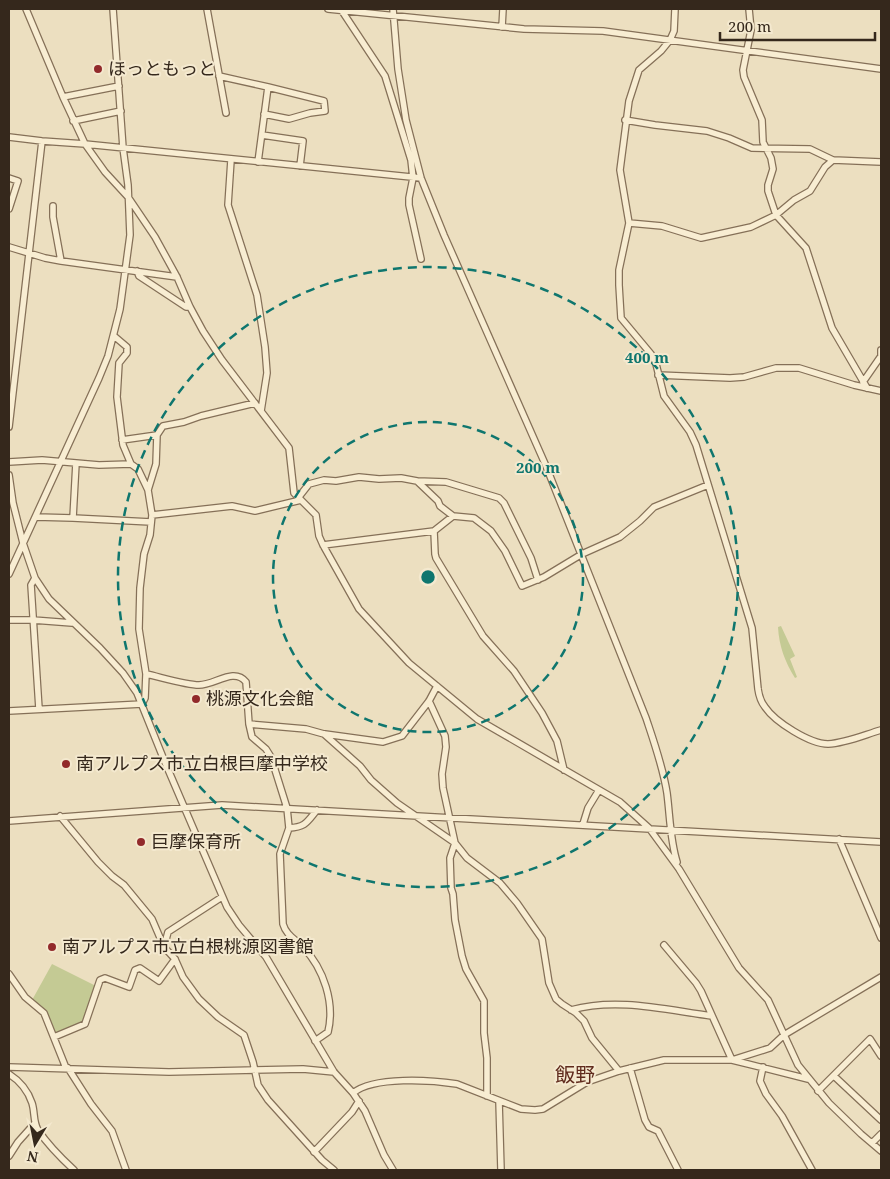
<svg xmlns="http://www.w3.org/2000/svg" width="890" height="1179" viewBox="0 0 890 1179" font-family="'Noto Serif','Noto Sans JP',serif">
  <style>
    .green { fill: #c4ca94 }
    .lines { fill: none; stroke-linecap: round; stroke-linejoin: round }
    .minor-casing { stroke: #857058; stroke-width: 8 }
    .minor { stroke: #f8edd2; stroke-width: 5.5 }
    .ring { fill: none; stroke: #0f766e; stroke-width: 2.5; stroke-dasharray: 9 6 }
    .poi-dot { fill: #922a2b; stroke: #f4e9cf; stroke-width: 2 }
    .labels { text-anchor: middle; stroke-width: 4; stroke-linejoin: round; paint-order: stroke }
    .poi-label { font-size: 18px; fill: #35281c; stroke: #f4e9cf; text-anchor: start }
    .quarter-label { font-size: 20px; fill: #602b1d; stroke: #f4e9cf }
    .centre { fill: #0f766e; stroke: #f4e9cf; stroke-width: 2.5 }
    .ring-label { font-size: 15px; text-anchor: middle; font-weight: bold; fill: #0f766e; stroke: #f4e9cf; stroke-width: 4; stroke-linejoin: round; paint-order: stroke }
  </style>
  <rect width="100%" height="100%" fill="#ecdfc0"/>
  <path class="green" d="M781 626 795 656 790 659 797 677 795 678C785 662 779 646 778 627Z
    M52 964 98 987 85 1024 54 1037 44 1013 31 1002Z"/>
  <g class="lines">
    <defs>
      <path id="minor" d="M26 9 63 97 85 144 105 172 128 197 155 237 177 277 190 307 203 331 222 360 289 448 294 493 316 515 319 536 323 545 359 609 409 663 477 719 620 802 649 828 679 869 739 968 768 1000 798 1065 829 1103 861 1134 881 1151
        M207 9 226 113
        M328 9 524 29 603 31 881 69
        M393 9 398 69 406 120 421 178 444 235 546 466 646 718C654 742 663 767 667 793 670 816 670 840 677 862
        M675 9 674 31 670 40 661 51 639 70 629 101 620 170 629 223 619 270V285L621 318 651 354 656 364 664 396 690 432 696 445 752 628 758 689C759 696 761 702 765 707 775 722 810 744 828 744 846 743 864 735 881 730
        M749 9 751 30 743 70 744 77 762 120 763 142 771 158 773 169 768 185V191L776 215 806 248 832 328 867 388
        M342 11 385 76 411 160 413 178 409 198V205L421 259
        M502 27 503 9
        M219 76 268 87 258 162
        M63 97 119 86
        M264 114 289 119 310 113 325 111 324 101 268 87
        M625 120 655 125 707 131 729 138 752 148 810 149 833 160 881 162
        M73 121 121 111
        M262 135 303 141 300 166
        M9 137 42 141 85 144 421 178
        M231 160 228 205 257 295 265 347 267 373 261 411
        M9 178 18 181 9 209
        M53 206V217L61 261
        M629 223 662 226 701 238 751 227 776 215 794 200 810 191 825 167 833 160
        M9 247 45 258 61 261 177 277
        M137 271 139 276 186 307H190
        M114 336 127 347V353L119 363 117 397 123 445 131 464
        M658 375 730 378 744 377 776 368H799L854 385 881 391
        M863 382 881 356V350
        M9 427 42 141
        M122 440 157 435 163 426 184 422 201 416 255 403
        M9 462 42 460 99 465 131 464 138 469 148 490 152 515 150 535 144 554 140 588 139 629 146 674 145 698 142 704
        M76 463 73 518 151 522
        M9 475 13 503 23 543 35 578 49 599 100 648 123 673 137 693 164 760 227 907 239 925 266 957 334 1072 353 1093 365 1111 384 1155 393 1170
        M417 481 446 482 499 498 504 503 531 558 538 580
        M148 490 156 464 157 435
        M298 498 309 484 324 480 336 481 359 477 379 479 401 478 417 481 438 501 440 506 453 516 474 518 491 531 505 551 522 586 544 577 582 554 620 537 640 521 654 507 708 485
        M152 515 232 506 255 511 301 500
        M36 517 73 518
        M434 531 435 554 436 558 483 636 514 671 542 713 557 741 564 770
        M323 545 434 531 453 516
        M9 574 99 378 108 356 120 309 130 235 128 185 123 148 113 9
        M35 578 31 585 39 709
        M9 620H33L72 623
        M146 674C160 677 186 685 199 685 215 685 234 667 246 682L249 724 252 737 266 749 271 757 287 808 289 828 280 854 283 924C286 935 295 939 303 947 324 969 335 1003 328 1032L315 1041
        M429 701 445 736 446 747 442 774 443 788 455 843 450 858 451 888 453 894 455 920 462 956 466 969 484 1001V1033L487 1058V1096
        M9 711 142 704
        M249 724 306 729 324 734 360 766 371 780 397 803 455 843 467 858 500 883 517 903 542 939 549 983 556 999 562 1004 576 1013 584 1021 592 1038 619 1071
        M325 734 383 742 402 736 429 701 437 686
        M60 816 98 862 112 876 124 885 152 919 164 947 175 959 183 977 199 999 218 1017 244 1035 253 1062 258 1085 268 1100 322 1160 334 1170
        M9 821 222 805 881 842
        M583 824 588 808 599 790
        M289 828C306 827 307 822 317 810
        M839 839 881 938
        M664 945 696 983 701 991 732 1060 808 1079
        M164 947 168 932 222 897
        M9 974 25 997 44 1013 66 1068
        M571 1010C617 997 666 1010 712 1016
        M54 1037 85 1024 100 980 105 978 129 987 135 970 140 968 159 981 175 959
        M9 1067 169 1072 303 1069 334 1072
        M763 1067 760 1081 766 1094 782 1116 812 1170
        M68 1068 91 1104 112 1131 126 1170
        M630 1068 645 1120 649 1127 658 1131 678 1170
        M9 1074C20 1081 28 1091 32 1103 35 1112 33 1122 38 1130 48 1145 61 1158 74 1170
        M834 1076 881 1120
        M818 1091 870 1039 881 1056
        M353 1093C374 1076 431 1080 457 1084L521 1109 535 1110 543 1109 587 1082 619 1071 664 1060H732L770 1048 784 1035 881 977
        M499 1101 501 1170
        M872 1143 881 1134
        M314 1152 352 1112 359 1101
        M9 1156 18 1142 35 1123"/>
    </defs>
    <use href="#minor" class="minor-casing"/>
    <use href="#minor" class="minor"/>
  </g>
  <g class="ring">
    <circle cx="428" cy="577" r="155"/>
    <circle cx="428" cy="577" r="310"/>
  </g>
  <g class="poi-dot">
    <circle cx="98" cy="69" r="5"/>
    <circle cx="196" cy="699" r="5"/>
    <circle cx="66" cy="764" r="5"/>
    <circle cx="141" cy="842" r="5"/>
    <circle cx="52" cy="947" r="5"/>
  </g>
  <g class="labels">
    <g class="poi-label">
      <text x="108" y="75">ほっともっと</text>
      <text x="206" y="705">桃源文化会館</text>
      <text x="76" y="770">南アルプス市立白根巨摩中学校</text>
      <text x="151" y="848">巨摩保育所</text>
      <text x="62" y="953">南アルプス市立白根桃源図書館</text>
    </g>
    <g class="quarter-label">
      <text x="575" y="1082">飯野</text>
    </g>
  </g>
  <circle cx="428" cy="577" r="8" class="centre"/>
  <g class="ring-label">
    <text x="647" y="363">400 m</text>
    <text x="538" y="473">200 m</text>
  </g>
  <rect width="890" height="1179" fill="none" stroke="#35281c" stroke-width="20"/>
  <g transform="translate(35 1144) rotate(190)" stroke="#f4e9cf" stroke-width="4" paint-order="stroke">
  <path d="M0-4L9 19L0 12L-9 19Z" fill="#35281c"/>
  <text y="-8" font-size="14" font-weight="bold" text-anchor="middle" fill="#35281c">N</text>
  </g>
  <path d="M720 32v8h155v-8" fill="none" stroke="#35281c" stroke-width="2.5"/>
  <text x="728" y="32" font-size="15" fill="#35281c" stroke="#f4e9cf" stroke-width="4" paint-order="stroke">200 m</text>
</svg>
